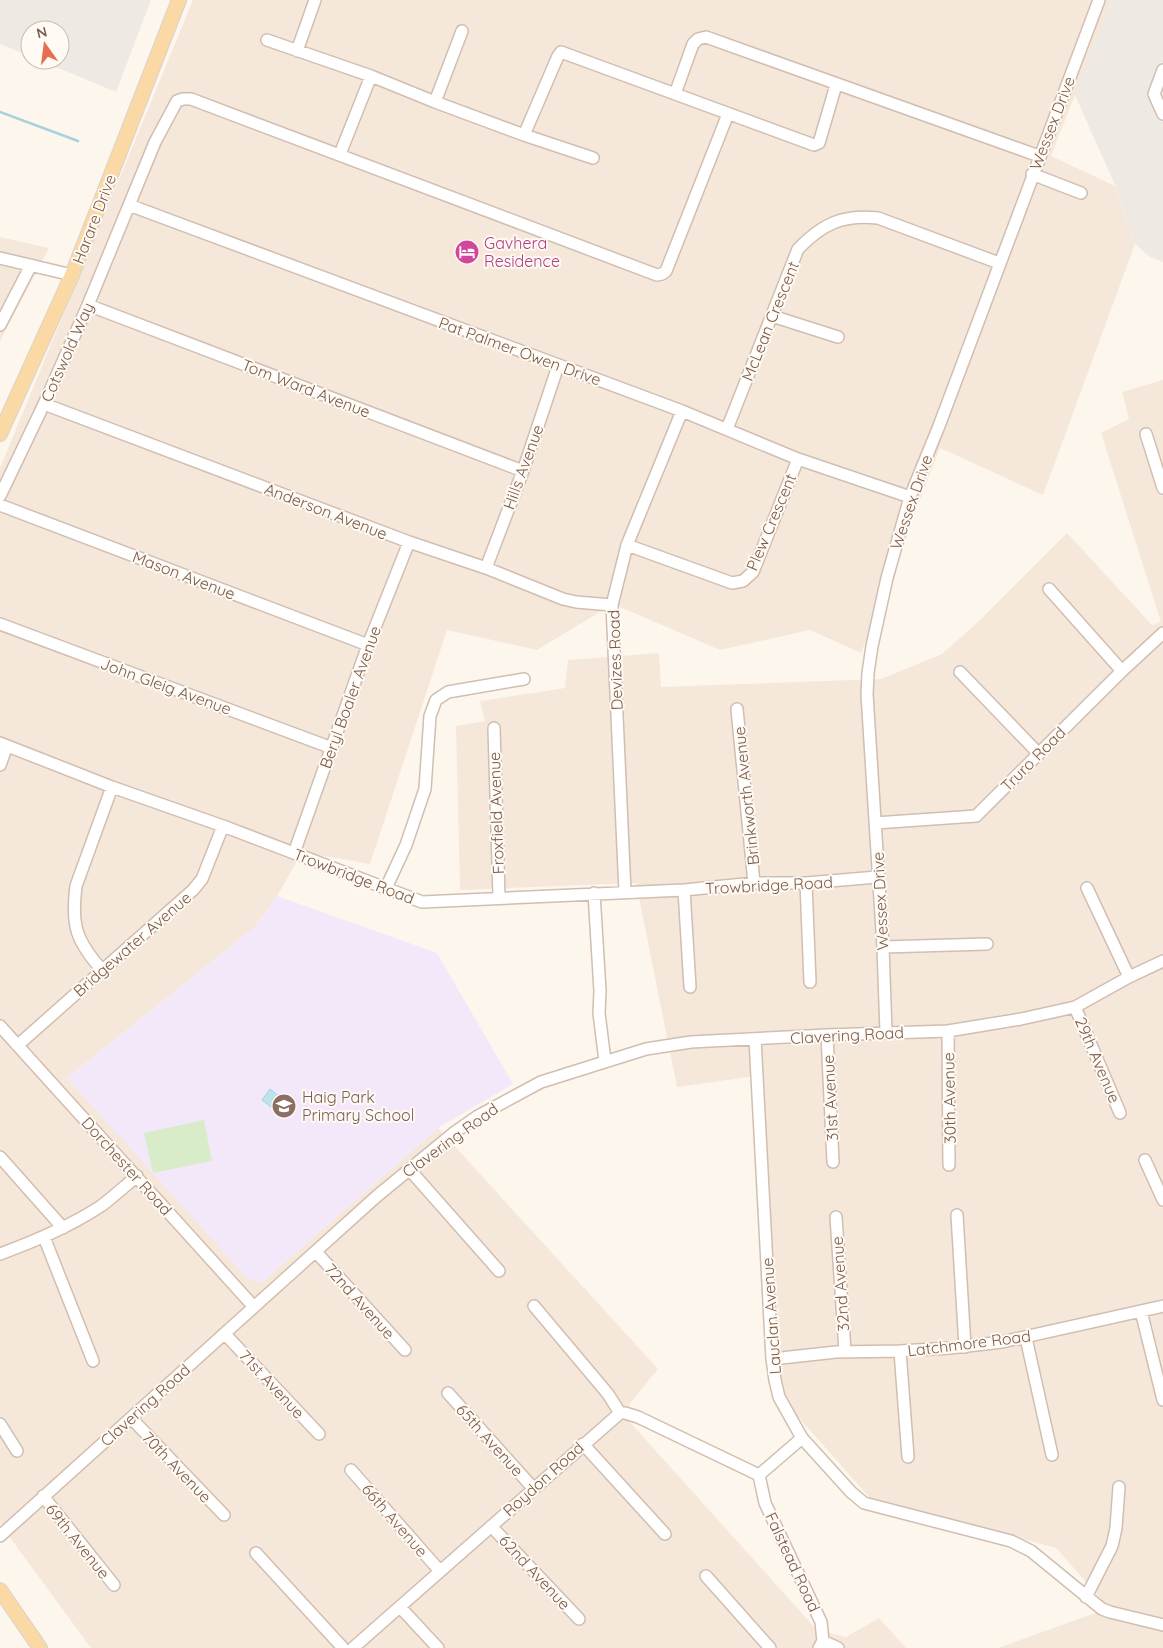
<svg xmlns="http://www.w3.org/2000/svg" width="1163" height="1648" viewBox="0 0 1163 1648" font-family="Quicksand,sans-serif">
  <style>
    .residential { fill: #f5e8da }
    .industrial { fill: #efe9e4 }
    .education { fill: #f3e8fa }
    .green { fill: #d8ecc9 }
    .water { fill: #bfe3e8; stroke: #a5d3da }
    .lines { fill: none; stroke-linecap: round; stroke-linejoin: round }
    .stream { stroke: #a5d3da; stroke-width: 2.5 }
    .minor-casing { stroke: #d1beb0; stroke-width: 14 }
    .major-casing { stroke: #dad1cd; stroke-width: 16 }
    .minor { stroke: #fff; stroke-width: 11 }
    .major { stroke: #fbd9a5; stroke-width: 14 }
    .labels { text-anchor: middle; stroke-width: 4; stroke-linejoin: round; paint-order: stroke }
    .street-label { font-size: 16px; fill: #7a5c4d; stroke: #fffaf3 }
    .hotel-label { font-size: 16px; fill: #b23c85; stroke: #fffaf3; text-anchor: start }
    .education-label { font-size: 16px; fill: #785e54; stroke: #fffaf3; text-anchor: start }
  </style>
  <rect width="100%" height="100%" fill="#fdf6ec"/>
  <path class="residential" d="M193 0H1112L1051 156 1115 186 1135 244 1043 495 940 448 861 653 810 630 720 650 613 604 537 650 447 630 370 864 302 852 277 896 255 927 67 1078 261 1283 438 1128 658 1369 630 1403 627 1419 817 1630 846 1637 879 1618 906 1648H91L0 1524V468Z
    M0 237 49 248 0 341Z
    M1163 380V1648H998L1109 1608 1056 1548 870 1498 768 1383 765 1351 756 1076 677 1087 636 883 460 890 456 726 485 721 480 701 565 688 568 660 659 653 661 687 881 679 942 654 978 622 1067 533 1152 625 1161 622 1101 433 1129 419 1122 392Z"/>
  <path class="industrial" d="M0 0H151L116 92 39 60H60V30H30V56L0 44Z
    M1112 0H1163V262L1150 257 1135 244 1115 185 1074 93Z"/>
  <path class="education" d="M277 896 437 953 513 1084 438 1128 261 1283 247 1278 67 1078 255 927Z"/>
  <path class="green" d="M204 1120 212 1161 153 1173 144 1133Z"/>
  <path class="water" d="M270 1089 291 1106 283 1116 262 1100Z"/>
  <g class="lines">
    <path class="stream" d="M0 112 78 141"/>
    <defs>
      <path id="minor" d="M267 40 371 76 435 102 524 135 558 56 561 52 814 145 819 143 836 85
        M297 51 315 0
        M1163 70 1154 94 1163 114
        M675 94 693 44 698 39 706 37 1039 156
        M435 102 462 31
        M524 135 593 158
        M340 154 371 76
        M1032 174 1081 193
        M129 205 682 411 798 459 910 497
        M0 258 72 275
        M88 305 523 471
        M772 316 838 337
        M0 325 31 265
        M44 404 409 542 486 568 563 599 576 602 612 605
        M727 429 798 249C822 224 843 214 878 218L999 263
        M1146 434 1163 488
        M0 496 44 404 88 305 155 142 177 101 183 99H191L657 275 662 274 666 271 728 114
        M0 505 368 645
        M627 545 732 583 743 581 753 572 798 459
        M486 568 523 471 558 366
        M1049 589 1122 671
        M0 624 332 748
        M960 672 1039 754
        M737 709 754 883
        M494 728 499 897
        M0 743 112 787 223 826 422 902 684 890 754 883H806L877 877
        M0 765 7 746
        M875 823 976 816 1122 671 1163 633
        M294 853 368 645 409 542
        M806 883 810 982
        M386 888 406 845 425 789 430 716 436 700 448 692 524 679
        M1087 888 1129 977
        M684 890 690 987
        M625 892 612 605 627 545 682 411
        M594 893 600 991 599 1013 605 1061
        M883 947 987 944
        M102 970C76 941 71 925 76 886L112 787
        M1075 1007 1120 1113
        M0 1026 254 1307
        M948 1031 949 1165
        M886 1032 883 947 867 694 868 673 872 646 887 578 910 497 939 426 1099 0
        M827 1035 833 1162
        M755 1039 772 1359 775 1380 779 1397 802 1438 851 1492 864 1503 1011 1541 1031 1551 1102 1609 1110 1612 1163 1625
        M18 1045 193 890 202 879 223 826
        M0 1157 63 1228
        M1145 1160 1163 1200
        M409 1169 499 1271
        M957 1215 965 1347
        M836 1217 845 1351
        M44 1237 93 1361
        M316 1252 405 1350
        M0 1254C35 1241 69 1227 101 1206 113 1197 125 1186 137 1176
        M534 1306 608 1394 620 1413
        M1141 1311 1163 1400
        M225 1334 319 1434
        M1026 1338 1052 1455
        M900 1351 908 1457
        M772 1359 836 1352 900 1351 950 1348 1002 1342 1163 1306
        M448 1393 533 1488
        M131 1418 224 1515
        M0 1424 17 1451
        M583 1444 665 1534
        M351 1470 439 1570
        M759 1475 765 1503 821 1622 823 1641 819 1648
        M759 1475 802 1438
        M43 1496 114 1585
        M491 1526 579 1619
        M0 1536 377 1196 455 1132 478 1116 541 1082 646 1049 691 1042 827 1035 948 1031 1021 1019 1075 1007 1129 977 1163 961
        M256 1553 343 1648
        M706 1576 770 1648
        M1086 1597 1112 1546 1116 1528 1119 1487
        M400 1607 438 1648
        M823 1641 838 1648
        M353 1648 620 1413H625L638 1417 759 1475"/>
      <path id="major" d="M0 434 72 275 179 0
        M0 1590 40 1648"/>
    </defs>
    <use href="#minor" class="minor-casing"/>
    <use href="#major" class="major-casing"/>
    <use href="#minor" class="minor"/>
    <use href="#major" class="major"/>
  </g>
  <defs>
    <symbol id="hotel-disc" viewBox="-11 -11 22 22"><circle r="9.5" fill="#d1479c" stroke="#fffaf3"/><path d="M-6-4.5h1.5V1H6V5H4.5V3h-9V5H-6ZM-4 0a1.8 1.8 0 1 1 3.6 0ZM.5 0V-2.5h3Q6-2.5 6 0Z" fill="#fff"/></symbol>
    <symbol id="school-disc" viewBox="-11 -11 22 22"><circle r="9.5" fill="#8d6e63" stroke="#fffaf3"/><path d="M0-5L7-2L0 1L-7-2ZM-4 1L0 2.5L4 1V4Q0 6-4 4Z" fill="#fff"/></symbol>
  </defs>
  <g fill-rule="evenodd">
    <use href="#hotel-disc" x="453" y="238" width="28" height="28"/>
    <use href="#school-disc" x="270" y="1092" width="28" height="28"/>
  </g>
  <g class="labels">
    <g class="street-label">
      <text transform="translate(1052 123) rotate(-69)" y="6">Wessex Drive</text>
      <text transform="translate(94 219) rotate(-69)" y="6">Harare Drive</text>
      <text transform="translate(770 321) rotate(-68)" y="6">McLean Crescent</text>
      <text transform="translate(520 351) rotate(20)" y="6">Pat Palmer Owen Drive</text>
      <text transform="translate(67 352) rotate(-66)" y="6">Cotswold Way</text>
      <text transform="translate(306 388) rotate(21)" y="6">Tom Ward Avenue</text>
      <text transform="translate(523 467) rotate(-70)" y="6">Hills Avenue</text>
      <text transform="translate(911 502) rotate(-71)" y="6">Wessex Drive</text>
      <text transform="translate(326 511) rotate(21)" y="6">Anderson Avenue</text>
      <text transform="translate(771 522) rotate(-67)" y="6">Plew Crescent</text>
      <text transform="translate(184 575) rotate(21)" y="6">Mason Avenue</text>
      <text transform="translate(615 660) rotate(-92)" y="6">Devizes Road</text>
      <text transform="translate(166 686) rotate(20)" y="6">John Gleig Avenue</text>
      <text transform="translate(350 697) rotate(-70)" y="6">Beryl Boaler Avenue</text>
      <text transform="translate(1033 759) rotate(-45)" y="6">Truro Road</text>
      <text transform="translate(746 796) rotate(-96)" y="6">Brinkworth Avenue</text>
      <text transform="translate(496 813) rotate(-92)" y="6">Froxfield Avenue</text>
      <text transform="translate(354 876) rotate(21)" y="6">Trowbridge Road</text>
      <text transform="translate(769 885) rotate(-3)" y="6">Trowbridge Road</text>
      <text transform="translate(880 901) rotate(-93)" y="6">Wessex Drive</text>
      <text transform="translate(132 944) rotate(-41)" y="6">Bridgewater Avenue</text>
      <text transform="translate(847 1035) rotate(-3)" y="6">Clavering Road</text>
      <text transform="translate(1098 1060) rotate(67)" y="6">29th Avenue</text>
      <text transform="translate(830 1098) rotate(-93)" y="6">31st Avenue</text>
      <text transform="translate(949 1098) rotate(-91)" y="6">30th Avenue</text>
      <text transform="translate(450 1140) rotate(-36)" y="6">Clavering Road</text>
      <text transform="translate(127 1166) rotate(48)" y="6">Dorchester Road</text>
      <text transform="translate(840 1284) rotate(-94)" y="6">32nd Avenue</text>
      <text transform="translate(360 1301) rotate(48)" y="6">72nd Avenue</text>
      <text transform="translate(771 1316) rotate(-94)" y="6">Lauclan Avenue</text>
      <text transform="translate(969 1343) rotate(-7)" y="6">Latchmore Road</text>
      <text transform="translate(272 1384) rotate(47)" y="6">71st Avenue</text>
      <text transform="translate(145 1405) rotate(-42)" y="6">Clavering Road</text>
      <text transform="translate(490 1440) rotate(48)" y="6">65th Avenue</text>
      <text transform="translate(177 1467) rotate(46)" y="6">70th Avenue</text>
      <text transform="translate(543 1479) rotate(-42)" y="6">Roydon Road</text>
      <text transform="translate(395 1520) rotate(49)" y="6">66th Avenue</text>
      <text transform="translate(78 1541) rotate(51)" y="6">69th Avenue</text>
      <text transform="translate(793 1562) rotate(65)" y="6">Falstead Road</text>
      <text transform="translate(535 1572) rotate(47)" y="6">62nd Avenue</text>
    </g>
    <g class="hotel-label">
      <text x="484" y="249">Gavhera<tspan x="484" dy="18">Residence</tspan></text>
    </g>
    <g class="education-label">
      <text x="302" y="1103">Haig Park<tspan x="302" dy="18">Primary School</tspan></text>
    </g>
  </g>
  <g transform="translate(45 45) rotate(346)"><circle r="24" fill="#fffaf3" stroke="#cabbb1"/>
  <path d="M0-4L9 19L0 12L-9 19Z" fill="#e76f51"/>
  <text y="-8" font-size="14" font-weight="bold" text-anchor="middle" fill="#7a5c4d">N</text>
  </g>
</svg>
